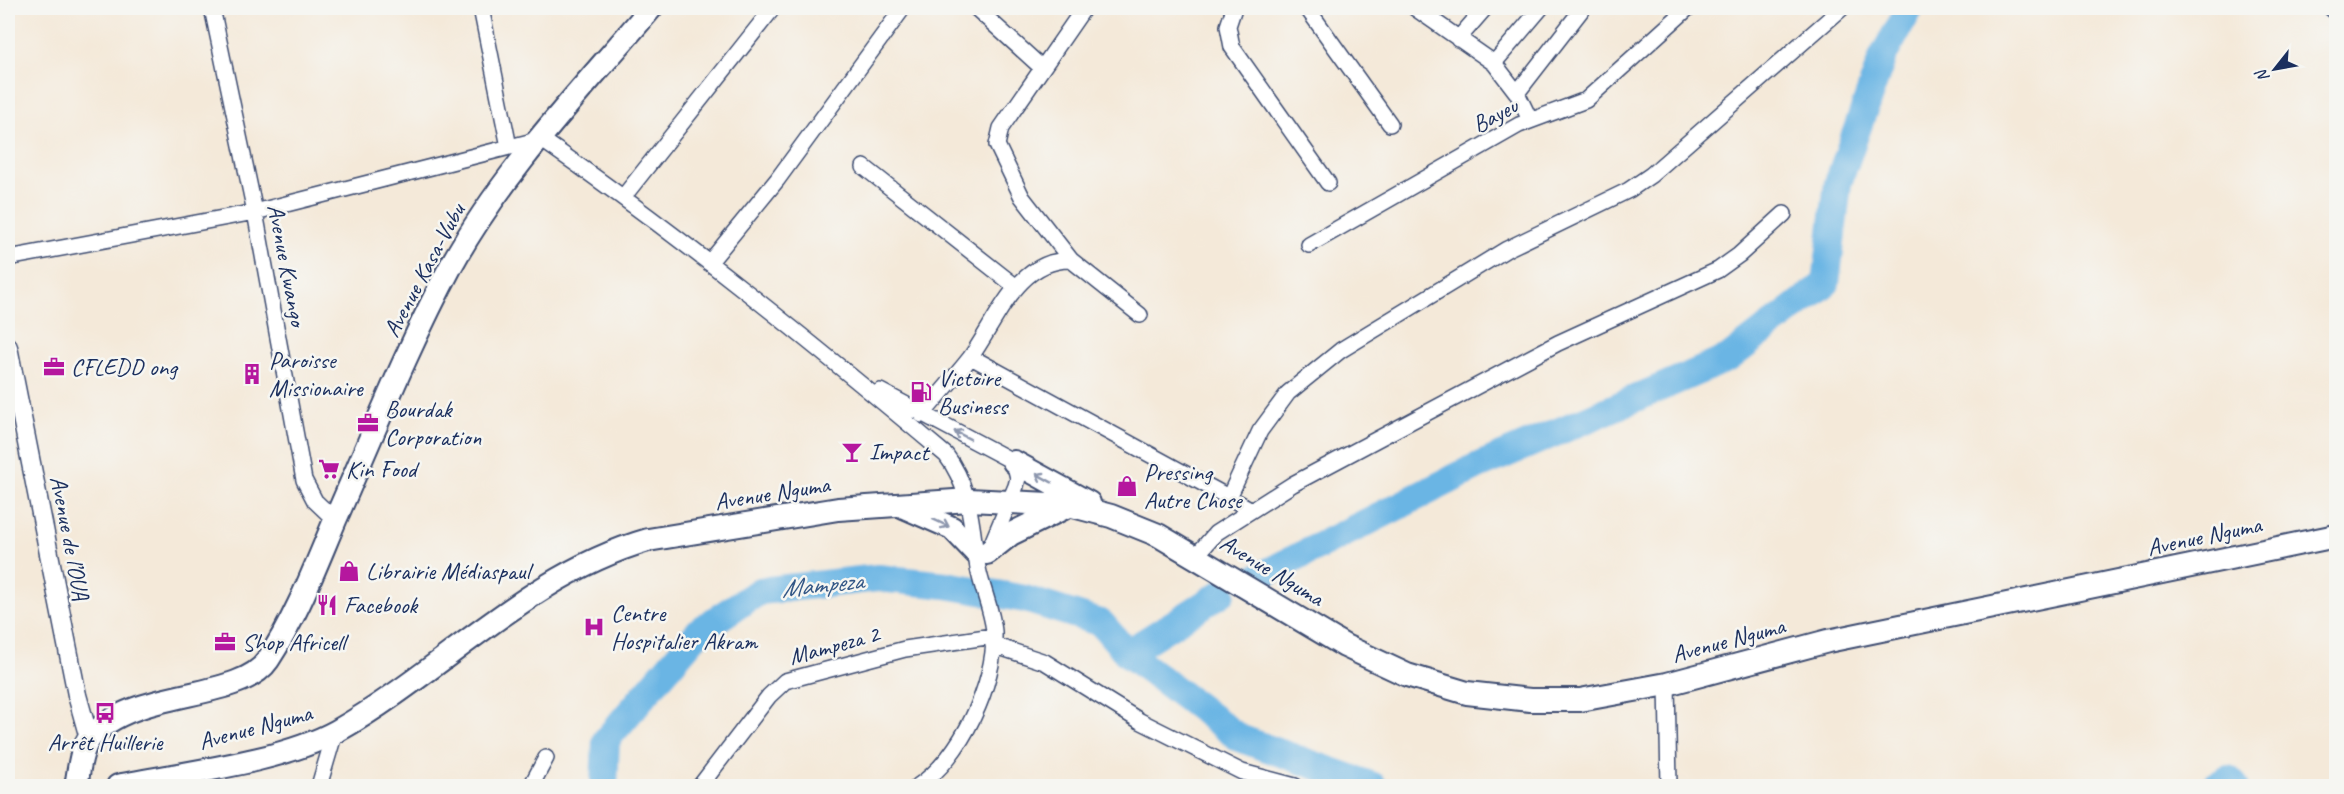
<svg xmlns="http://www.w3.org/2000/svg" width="2344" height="794" viewBox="0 0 2344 794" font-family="Caveat,sans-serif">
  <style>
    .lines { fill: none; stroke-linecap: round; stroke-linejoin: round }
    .stream { stroke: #6bb5e4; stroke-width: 4.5 }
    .river { stroke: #6bb5e4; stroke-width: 28 }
    .minor-casing { stroke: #3c4b70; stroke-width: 18 }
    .tertiary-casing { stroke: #3c4b70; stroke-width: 21 }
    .primary-casing { stroke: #3c4b70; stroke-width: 26 }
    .minor { stroke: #fff; stroke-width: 15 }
    .tertiary { stroke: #fff; stroke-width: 18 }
    .primary { stroke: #fff; stroke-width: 22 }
    .oneway { stroke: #8d97ae }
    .labels { text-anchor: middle; stroke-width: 5; stroke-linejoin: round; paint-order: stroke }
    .street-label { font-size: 24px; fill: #1b2f5e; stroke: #f6f6f2 }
    .poi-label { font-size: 24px; fill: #1b2f5e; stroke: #f6f6f2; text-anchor: start }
    .water-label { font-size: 26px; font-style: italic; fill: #335786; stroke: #f6f6f2 }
  </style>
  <rect width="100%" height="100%" fill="#f6f6f2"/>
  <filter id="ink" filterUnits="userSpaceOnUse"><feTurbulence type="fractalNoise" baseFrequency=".0167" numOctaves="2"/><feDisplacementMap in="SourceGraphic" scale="12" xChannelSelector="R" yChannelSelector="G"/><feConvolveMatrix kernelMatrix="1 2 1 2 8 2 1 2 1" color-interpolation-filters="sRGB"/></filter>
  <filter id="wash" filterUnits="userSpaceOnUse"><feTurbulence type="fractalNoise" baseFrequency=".008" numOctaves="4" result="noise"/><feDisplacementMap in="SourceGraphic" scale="24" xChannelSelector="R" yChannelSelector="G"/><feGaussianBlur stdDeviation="1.35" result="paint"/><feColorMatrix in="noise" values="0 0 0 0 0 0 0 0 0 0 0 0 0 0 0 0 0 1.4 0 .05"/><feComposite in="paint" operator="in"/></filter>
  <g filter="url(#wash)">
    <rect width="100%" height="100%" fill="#f4e9d9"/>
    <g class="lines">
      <path class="stream" d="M2317 8 2336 23"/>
      <path class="river" d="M1252 580 1476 467 1729 358 1826 283 1838 183 1883 56 1910 8
        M1127 653 1222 593
        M604 786 606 740 700 630 760 591 878 578 946 585 1025 599 1101 623 1127 653 1239 738 1373 786
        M2215 786 2228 779 2235 786"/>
    </g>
  </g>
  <g filter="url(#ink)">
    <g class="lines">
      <defs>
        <path id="minor" d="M212 8 255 212 304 480 315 501 335 520
          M481 8 509 147
          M976 8 1041 67
          M1084 8 1001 128 997 145 1022 197 1071 260 1140 315
          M1234 8 1228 26 1232 47 1328 183
          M1307 8 1390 124
          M1415 8 1494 63 1517 93 1530 120
          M2331 8 2336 12
          M1458 39 1485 8
          M1494 63 1541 8
          M1517 93 1583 8
          M864 167 1015 286
          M624 196 773 8
          M1309 245 1519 125 1586 100 1688 8
          M8 258 255 212 541 139C682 237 815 345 946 455 972 489 971 528 978 568 982 589 992 610 994 631 996 683 961 758 918 786
          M709 263 777 180 903 8
          M971 357 1250 509
          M880 391 1014 462 1018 478 1016 486 990 548
          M922 415C938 396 955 377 970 358 997 321 1017 259 1071 260
          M1229 497 1260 431 1288 393 1341 350 1507 249 1629 190 1651 175 1842 8
          M1196 556 1216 533 1293 484 1558 343 1718 270 1739 255 1784 214
          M993 645 1045 662 1140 721 1242 772 1295 786
          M1667 684 1669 786
          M319 786 335 732
          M531 786 546 758
          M700 786 769 696 785 681 905 649 993 636"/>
        <path id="tertiary" d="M8 347 77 695 89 738"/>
        <path id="primary" d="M1014 462 1089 503
          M904 507 952 528 976 553
          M987 553 1011 534 1068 506
          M76 786C79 772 80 749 90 738 132 687 240 702 268 660 297 616 315 567 336 518 373 434 408 346 452 264 504 170 582 90 651 8
          M118 786C182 773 281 762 337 731 443 671 529 574 648 540L838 509 969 500 1069 505 1111 516 1158 535 1345 646 1407 675 1467 693 1530 700H1580L1667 684 1828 641 2336 536"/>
      </defs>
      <use href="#minor" class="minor-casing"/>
      <use href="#tertiary" class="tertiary-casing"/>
      <use href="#primary" class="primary-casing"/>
      <use href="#minor" class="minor"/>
      <use href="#tertiary" class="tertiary"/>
      <use href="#primary" class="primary"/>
    </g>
    <defs><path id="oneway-shaft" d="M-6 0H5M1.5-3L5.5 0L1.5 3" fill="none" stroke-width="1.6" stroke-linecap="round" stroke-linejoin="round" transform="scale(1.5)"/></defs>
    <g class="oneway">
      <use href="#oneway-shaft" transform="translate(962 435) rotate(-153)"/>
      <use href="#oneway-shaft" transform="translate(1044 478) rotate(-151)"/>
      <use href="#oneway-shaft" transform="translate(941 523) rotate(25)"/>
    </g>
  </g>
  <defs>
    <symbol id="office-bare" viewBox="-9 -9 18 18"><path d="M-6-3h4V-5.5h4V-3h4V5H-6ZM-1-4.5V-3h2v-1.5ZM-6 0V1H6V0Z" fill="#b5179e" stroke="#f6f6f2" stroke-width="2.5" paint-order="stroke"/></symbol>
    <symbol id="building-bare" viewBox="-9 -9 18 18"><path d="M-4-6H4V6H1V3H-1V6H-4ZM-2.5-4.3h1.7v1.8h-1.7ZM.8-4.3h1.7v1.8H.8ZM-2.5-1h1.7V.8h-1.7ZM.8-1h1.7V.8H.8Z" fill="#b5179e" stroke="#f6f6f2" stroke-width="2.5" paint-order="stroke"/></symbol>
    <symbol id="fuel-bare" viewBox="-9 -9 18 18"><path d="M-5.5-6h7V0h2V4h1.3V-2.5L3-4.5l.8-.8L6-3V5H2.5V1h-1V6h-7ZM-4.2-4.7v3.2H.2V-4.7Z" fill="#b5179e" stroke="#f6f6f2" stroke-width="2.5" paint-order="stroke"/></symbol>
    <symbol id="bar-bare" viewBox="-9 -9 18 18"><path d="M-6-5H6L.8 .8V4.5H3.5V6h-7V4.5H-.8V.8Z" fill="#b5179e" stroke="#f6f6f2" stroke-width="2.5" paint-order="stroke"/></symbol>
    <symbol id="supermarket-bare" viewBox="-9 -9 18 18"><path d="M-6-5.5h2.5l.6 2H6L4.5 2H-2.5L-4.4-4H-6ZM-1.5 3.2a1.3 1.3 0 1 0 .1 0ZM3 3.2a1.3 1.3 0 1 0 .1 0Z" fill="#b5179e" stroke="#f6f6f2" stroke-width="2.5" paint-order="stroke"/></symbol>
    <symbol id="shop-bare" viewBox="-9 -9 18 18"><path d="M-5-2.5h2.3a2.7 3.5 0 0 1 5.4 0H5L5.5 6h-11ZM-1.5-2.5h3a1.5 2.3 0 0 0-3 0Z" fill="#b5179e" stroke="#f6f6f2" stroke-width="2.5" paint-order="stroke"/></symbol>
    <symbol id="restaurant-bare" viewBox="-9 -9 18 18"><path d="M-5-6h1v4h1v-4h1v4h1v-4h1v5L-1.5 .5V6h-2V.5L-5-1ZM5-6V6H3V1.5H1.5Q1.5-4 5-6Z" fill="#b5179e" stroke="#f6f6f2" stroke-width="2.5" paint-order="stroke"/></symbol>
    <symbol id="hospital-bare" viewBox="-9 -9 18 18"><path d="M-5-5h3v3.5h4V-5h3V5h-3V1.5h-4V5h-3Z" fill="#b5179e" stroke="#f6f6f2" stroke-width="2.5" paint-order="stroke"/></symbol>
    <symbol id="bus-bare" viewBox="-9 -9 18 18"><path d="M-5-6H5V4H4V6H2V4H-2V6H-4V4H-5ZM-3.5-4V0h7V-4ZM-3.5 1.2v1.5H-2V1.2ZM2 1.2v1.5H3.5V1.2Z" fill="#b5179e" stroke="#f6f6f2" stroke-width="2.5" paint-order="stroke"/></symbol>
  </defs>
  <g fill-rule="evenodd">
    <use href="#office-bare" x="39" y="352" width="30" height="30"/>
    <use href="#building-bare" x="237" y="359" width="30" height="30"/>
    <use href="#fuel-bare" x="906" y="377" width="30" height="30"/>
    <use href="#office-bare" x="353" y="408" width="30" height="30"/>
    <use href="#bar-bare" x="837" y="437" width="30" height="30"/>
    <use href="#supermarket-bare" x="314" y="454" width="30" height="30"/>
    <use href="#shop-bare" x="1112" y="471" width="30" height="30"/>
    <use href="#shop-bare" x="334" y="556" width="30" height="30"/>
    <use href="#restaurant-bare" x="312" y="590" width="30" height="30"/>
    <use href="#hospital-bare" x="579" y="612" width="30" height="30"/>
    <use href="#office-bare" x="210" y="627" width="30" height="30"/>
    <use href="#bus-bare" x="90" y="698" width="30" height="30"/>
  </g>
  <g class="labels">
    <g class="street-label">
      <text transform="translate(1495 115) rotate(-28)" y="8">Bayeu</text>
      <text transform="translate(287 265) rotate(79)" y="8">Avenue Kwango</text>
      <text transform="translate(424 270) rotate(-62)" y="8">Avenue Kasa-Vubu</text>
      <text transform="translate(772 493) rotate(-9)" y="8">Avenue Nguma</text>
      <text transform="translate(2204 536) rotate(-12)" y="8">Avenue Nguma</text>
      <text transform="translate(70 538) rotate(79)" y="8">Avenue de l’OUA</text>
      <text transform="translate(1272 570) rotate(31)" y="8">Avenue Nguma</text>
      <text transform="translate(1728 640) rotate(-15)" y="8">Avenue Nguma</text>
      <text transform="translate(834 645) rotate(-15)" y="8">Mampeza 2</text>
      <text transform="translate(255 727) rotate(-15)" y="8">Avenue Nguma</text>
    </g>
    <g class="poi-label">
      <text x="269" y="368">Paroisse<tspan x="269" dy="28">Missionaire</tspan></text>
      <text x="71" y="375">CFLEDD ong</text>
      <text x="938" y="386">Victoire<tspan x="938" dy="28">Business</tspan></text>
      <text x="385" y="417">Bourdak<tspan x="385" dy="28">Corporation</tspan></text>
      <text x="869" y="460">Impact</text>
      <text x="346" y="477">Kin Food</text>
      <text x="1144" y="480">Pressing<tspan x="1144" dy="28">Autre Chose</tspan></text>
      <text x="366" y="579">Librairie Médiaspaul</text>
      <text x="344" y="613">Facebook</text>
      <text x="611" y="621">Centre<tspan x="611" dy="28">Hospitalier Akram</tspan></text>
      <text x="242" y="650">Shop Africell</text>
      <text x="105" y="750" text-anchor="middle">Arrêt Huillerie</text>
    </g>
    <g class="water-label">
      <text transform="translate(822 584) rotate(-6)" y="9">Mampeza</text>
    </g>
  </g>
  <rect width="2344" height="794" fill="none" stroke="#f6f6f2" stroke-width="30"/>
  <g transform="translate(2275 69) rotate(239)" stroke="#f6f6f2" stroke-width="4.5" paint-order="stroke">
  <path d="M0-4.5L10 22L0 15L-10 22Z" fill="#1b2f5e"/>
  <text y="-9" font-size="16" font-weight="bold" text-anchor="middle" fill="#1b2f5e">N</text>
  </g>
</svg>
